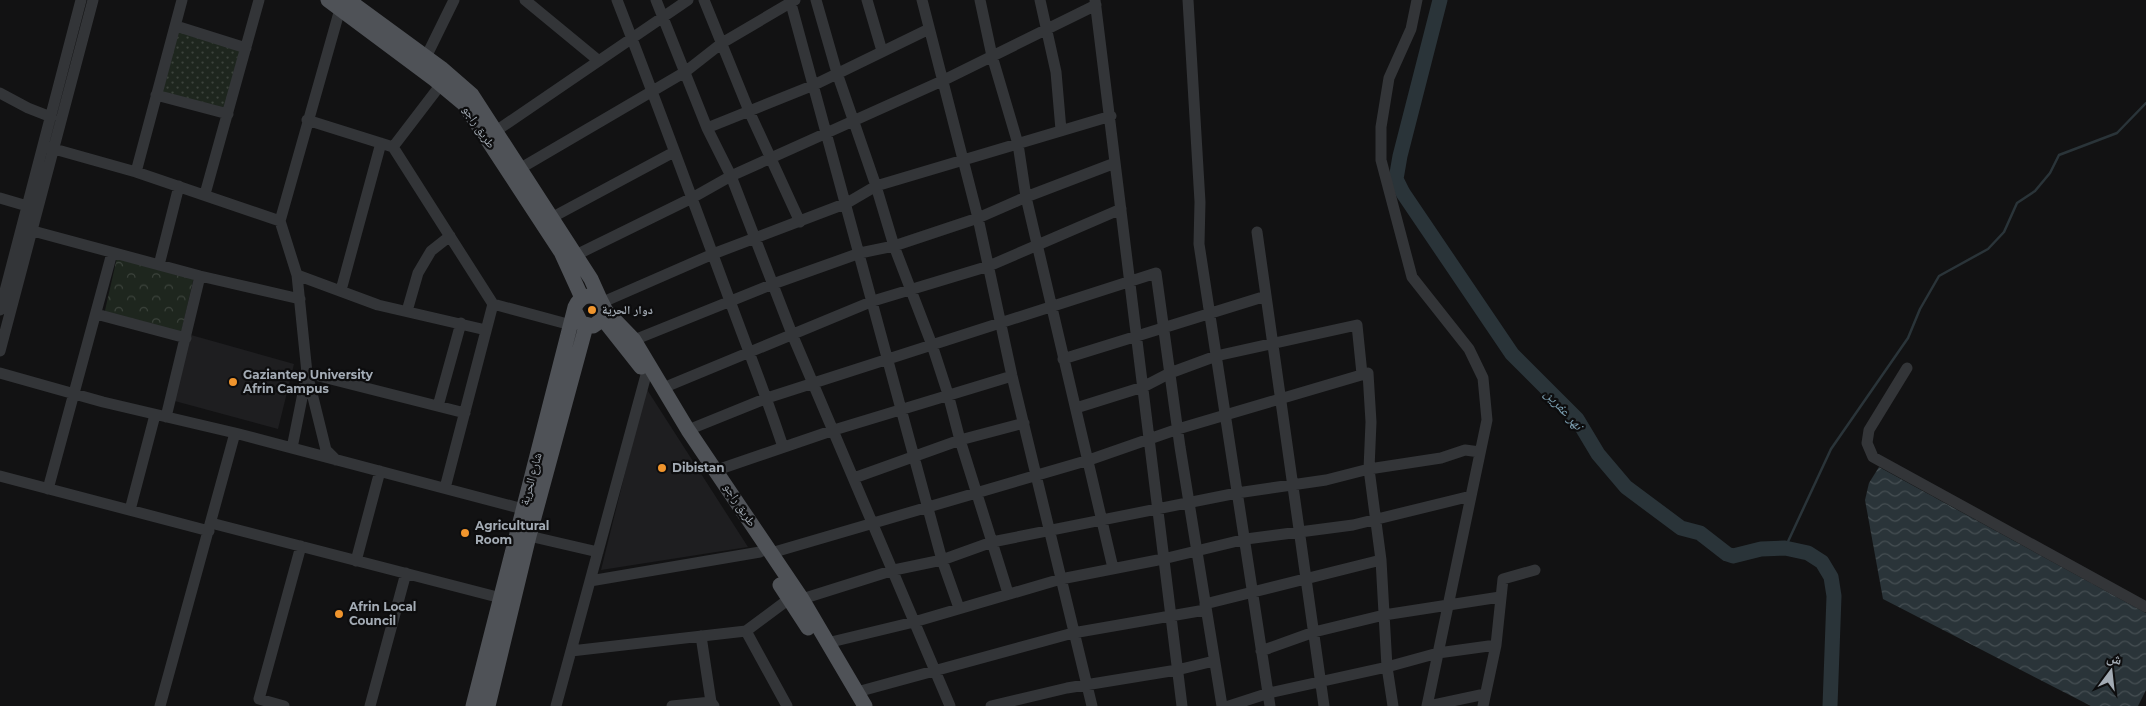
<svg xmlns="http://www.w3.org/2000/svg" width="2146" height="706" viewBox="0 0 2146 706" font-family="Montserrat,'Noto Naskh Arabic',sans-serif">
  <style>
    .built { fill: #1e1e20 }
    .grass { fill: url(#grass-dots) }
    .park { fill: url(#park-crowns) }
    .water { fill: url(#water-waves) }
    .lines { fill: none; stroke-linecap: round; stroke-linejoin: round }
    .stream { stroke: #2a3439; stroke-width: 2.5 }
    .river { stroke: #2a3439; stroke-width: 15 }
    .minor { stroke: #333538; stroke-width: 11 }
    .major { stroke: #4f5257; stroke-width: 15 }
    .poi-dot { fill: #f0952d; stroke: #0d0d0e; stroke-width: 2 }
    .labels { text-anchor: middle; stroke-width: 4.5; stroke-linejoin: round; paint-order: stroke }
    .street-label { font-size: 12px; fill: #a3abb4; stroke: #0d0d0e }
    .poi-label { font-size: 12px; font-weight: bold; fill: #a3abb4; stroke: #0d0d0e; text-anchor: start }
    .water-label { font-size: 14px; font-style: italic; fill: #7a9daf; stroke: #0d0d0e }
  </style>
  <defs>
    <pattern id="grass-dots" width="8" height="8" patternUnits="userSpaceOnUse" patternTransform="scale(1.25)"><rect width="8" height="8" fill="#1e261e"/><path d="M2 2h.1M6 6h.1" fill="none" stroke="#3c433c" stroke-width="1.8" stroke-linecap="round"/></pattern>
    <pattern id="park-crowns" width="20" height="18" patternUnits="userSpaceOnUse" patternTransform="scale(1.25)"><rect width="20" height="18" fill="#1e261e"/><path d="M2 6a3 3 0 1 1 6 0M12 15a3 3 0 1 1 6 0" fill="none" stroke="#3c433c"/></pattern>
    <pattern id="water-waves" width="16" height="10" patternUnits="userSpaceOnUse" patternTransform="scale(1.25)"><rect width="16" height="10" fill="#2a3439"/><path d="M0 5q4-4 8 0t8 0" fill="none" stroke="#464f53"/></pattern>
  </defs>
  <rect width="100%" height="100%" fill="#121213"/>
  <path class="built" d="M191 335 294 364 278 429 171 400Z
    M646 388 748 547 601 570Z"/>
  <path class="grass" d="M176 28 245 48 228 114 158 94Z"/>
  <path class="park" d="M118 253 195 272 181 333 104 315Z"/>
  <path class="water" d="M1879 467 2146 613V690L2138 706H2091L1883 599 1865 500 1869 483Z"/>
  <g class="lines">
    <path class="stream" d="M1785 548 1831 449 1908 338 1920 309 1939 276 1988 249 2004 232 2017 203 2035 191 2050 173 2059 155 2117 133 2146 103"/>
    <path class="river" d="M1440 0 1400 156 1396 179 1403 193 1512 354 1577 419 1598 454 1626 487 1681 528 1700 533 1727 554 1733 556 1761 549 1785 548 1808 553 1822 562 1831 577 1834 596 1830 706"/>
    <path class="minor" d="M525 0 599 61
      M617 0C656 100 693 201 730 301 748 350 767 398 783 447
      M656 0 707 128 731 176 792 334 950 706
      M704 0 749 111 800 222
      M790 0 942 560 959 608
      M816 0 837 73 876 186 894 246 932 345 948 394 960 440 1008 593
      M867 0 882 51
      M922 0 978 218 1012 376 1092 706
      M980 0 992 56 1018 144 1026 197 1113 568
      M1040 0 1056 72 1061 130
      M1095 0 1182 706
      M1188 0 1200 202 1199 244 1270 706
      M1417 0 1411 29 1389 78 1381 127V160L1412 277 1469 349 1483 378 1487 420 1427 706
      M176 26 246 48
      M426 57 454 0
      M0 93 28 108 51 117
      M156 95 228 114
      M307 120 393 147 493 304 445 488
      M707 128 814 85 929 29
      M496 131 688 0
      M47 147 136 172 280 221
      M393 147 445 79
      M521 168 685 72 722 43 795 0
      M136 172 182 0
      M205 194 259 0
      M0 198 34 208
      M551 218 674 152
      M33 231 200 276 300 299
      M1257 232 1324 706
      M576 255 692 198 731 176 942 81 1096 5
      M159 265 179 186
      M297 275 378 305 486 330
      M341 290 381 143
      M603 302 713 254 847 203 876 186 1111 116
      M493 304 571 325
      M0 310 81 0
      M407 311 418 273 431 251 450 236
      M96 314 186 338
      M634 340 773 284 860 253 894 246 978 218 1026 197 1115 163
      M0 351 93 0
      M1063 359 1266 296
      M1907 368 1869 430 1867 443 1873 457 2146 607
      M0 373 103 402 235 433 523 509
      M663 388 873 301 989 266 1121 209
      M438 406 461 323
      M1076 408 1143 387 1170 373 1216 356 1357 325 1362 374
      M166 417 200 276
      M688 430 767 398 1156 273 1180 447 1222 706
      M292 448 307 373 465 413
      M336 460 326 450 307 373 297 275 280 221 342 2
      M717 470 834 430 1012 376
      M0 476 209 531
      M854 478 960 440 1024 423
      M48 489 112 253
      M130 510 155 415
      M211 523 501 598
      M529 536 598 552
      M771 553 1089 460 1178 429 1368 373 1371 422 1369 469 1381 560 1387 667 1393 706
      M356 561 380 471
      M590 581 760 552
      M802 599 894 570 942 560 992 542 1237 493 1326 480 1369 469 1441 458 1465 450 1480 452
      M1205 604 1381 560
      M746 631 787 706
      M701 636 711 702 714 706
      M827 643 914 622 1061 579 1163 559 1246 539 1353 525 1471 496
      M571 651 746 631 789 599
      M1261 651 1314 632 1384 615 1500 597
      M857 692 1073 633 1205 610
      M160 706 235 433
      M284 706 259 699 301 546
      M370 706 406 573
      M556 706 646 375
      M672 706 711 702
      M991 706 1067 688 1177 670 1214 661
      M1229 706 1269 693 1387 667 1438 653 1496 645
      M1429 706 1485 694
      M1483 706 1496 645 1503 579 1535 570"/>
    <path class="major" d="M328 0 434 79 464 104 561 252 582 298
      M348 0 441 68 472 95 591 279 600 299
      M606 311 634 340 688 430 802 599 865 706
      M603 319 641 367
      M780 585 808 628
      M473 706 575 307C580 296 590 293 600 299L606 311 603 319 593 326 581 323 575 311
      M488 706 529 536 586 326"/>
  </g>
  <g class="poi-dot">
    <circle cx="592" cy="310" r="5"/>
    <circle cx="233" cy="382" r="5"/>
    <circle cx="662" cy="468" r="5"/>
    <circle cx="465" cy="533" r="5"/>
    <circle cx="339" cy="614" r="5"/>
  </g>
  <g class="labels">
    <g class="street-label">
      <text transform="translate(479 127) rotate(56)" y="4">طريق راجو</text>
      <text transform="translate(531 479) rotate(-75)" y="4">شارع الحرية</text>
      <text transform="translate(740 505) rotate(57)" y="4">طريق راجو</text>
    </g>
    <g class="poi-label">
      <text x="602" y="314">دوار الحرية</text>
      <text x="243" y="379">Gaziantep University<tspan x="243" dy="14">Afrin Campus</tspan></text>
      <text x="672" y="472">Dibistan</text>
      <text x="475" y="530">Agricultural<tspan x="475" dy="14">Room</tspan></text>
      <text x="349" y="611">Afrin Local<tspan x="349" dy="14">Council</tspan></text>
    </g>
    <g class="water-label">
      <text transform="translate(1564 409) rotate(48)" y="5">نهر عفرين</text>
    </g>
  </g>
  <g transform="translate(2111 671) rotate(15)" stroke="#0d0d0e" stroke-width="4" paint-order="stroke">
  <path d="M0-4L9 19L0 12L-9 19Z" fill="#a3abb4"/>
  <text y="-8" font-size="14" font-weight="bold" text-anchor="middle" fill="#a3abb4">ش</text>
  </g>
</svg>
